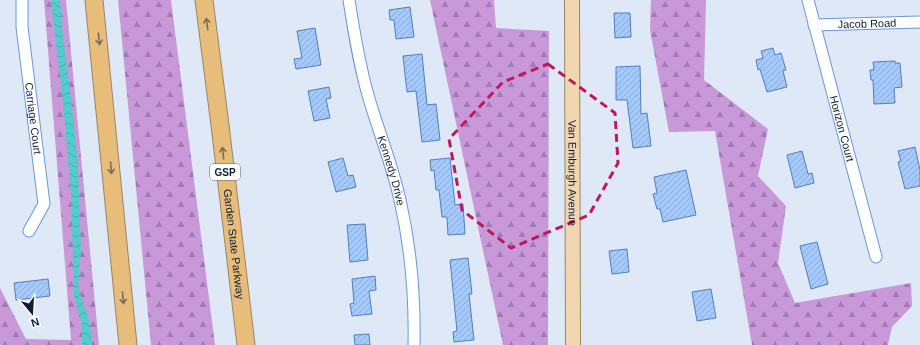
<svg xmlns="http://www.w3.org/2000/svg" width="920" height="345" viewBox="0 0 920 345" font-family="Helvetica,sans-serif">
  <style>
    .forest { fill: url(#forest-firs) }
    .water { fill: url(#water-waves) }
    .building { fill: url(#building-hatch); stroke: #527ebc }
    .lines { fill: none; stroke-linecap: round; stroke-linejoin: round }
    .minor-casing { stroke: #6a97d7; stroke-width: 13 }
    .major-casing { stroke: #9b8563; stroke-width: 16 }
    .highway-casing { stroke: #9b8563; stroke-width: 19 }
    .minor { stroke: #fff; stroke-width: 11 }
    .major { stroke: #f1d7b0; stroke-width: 14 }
    .highway { stroke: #e8bc7b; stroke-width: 17 }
    .oneway { stroke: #7a6d59 }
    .marked { fill: none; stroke: #c2185b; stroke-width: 3; stroke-dasharray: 8 5; stroke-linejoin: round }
    .labels { text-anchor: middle; stroke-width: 3; stroke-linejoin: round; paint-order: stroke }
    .shield { fill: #fff; stroke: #556273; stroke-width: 1 }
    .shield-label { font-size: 10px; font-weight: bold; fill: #0c1e37 }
    .street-label { font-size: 11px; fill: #0c1e37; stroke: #fff }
  </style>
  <defs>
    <pattern id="forest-firs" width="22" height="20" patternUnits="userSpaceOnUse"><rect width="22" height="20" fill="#c898d9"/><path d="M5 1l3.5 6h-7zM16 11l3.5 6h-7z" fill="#a17bb1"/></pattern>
    <pattern id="water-waves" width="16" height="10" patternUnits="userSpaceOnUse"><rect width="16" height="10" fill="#54cbcd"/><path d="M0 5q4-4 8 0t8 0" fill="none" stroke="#48aeb1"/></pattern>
    <pattern id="building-hatch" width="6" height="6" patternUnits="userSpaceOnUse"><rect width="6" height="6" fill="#a3c9fe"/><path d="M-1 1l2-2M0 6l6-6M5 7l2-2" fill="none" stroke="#8bacda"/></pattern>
  </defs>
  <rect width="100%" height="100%" fill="#dfe8f6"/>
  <path class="forest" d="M44 0H66L99 345H0V288L26 339 71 340Z
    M118 0H171L215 345H151Z
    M430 0H494L496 28 549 31 548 345H503Z
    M651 0H706L704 80 768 129 758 176 786 206 778 263 795 303 911 283 912 306 892 327 888 345H752L715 131 669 132 650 30Z"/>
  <path class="water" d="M51 0H60L63 36 73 114 78 167 81 250 78 288 90 323 92 345H82V325L74 296 73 256 71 194 63 102Z"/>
  <path class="building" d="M410 7 414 37 396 39 394 20H390L389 10Z
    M614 13H630L631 37 615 38Z
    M315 28 321 65 296 69 294 59 302 58 297 31Z
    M773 48 775 55 781 53 786 70 783 71 787 87 767 92 760 69 758 70 756 60 763 58 761 51Z
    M422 54 427 105 436 104 440 140 422 142 416 91 407 92 403 56Z
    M895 61V63H900L902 87 894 88 895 103 874 104 873 80H871L870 70H874L873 62Z
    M640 66 641 114 647 113 651 146 633 148 627 100H616V67Z
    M329 87 331 98 326 99 330 118 314 121 308 91Z
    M915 147 920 170V186L905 189 898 162 901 161 898 151Z
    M802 151 808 174 812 173 814 183 795 188 787 155Z
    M343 158 348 176 353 175 356 187 336 192 328 162Z
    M450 158 455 205 463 204 465 234 448 235 447 217H442L439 190H436L434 170 431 171 430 160Z
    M686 170 696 215 663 222 660 209H657L653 194 657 193 654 177Z
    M365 224 368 260 350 262 347 225Z
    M817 242 828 284 811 289 800 246Z
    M627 249 629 272 612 274 609 251Z
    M468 258 472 294H469L474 340 454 342 453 332 457 331 450 260Z
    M375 276 376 290 369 291 372 314 352 316 350 304 354 303 352 279Z
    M48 279 50 296 16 300 14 283Z
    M711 289 716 318 697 321 692 292Z
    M369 334 370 345H355L354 335Z"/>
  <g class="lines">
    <defs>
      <g id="minor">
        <path id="s1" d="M22 0V27L44 204 29 231"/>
        <path id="s2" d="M349 0C354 32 359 64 368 95 378 130 392 164 400 200 411 248 415 296 414 345"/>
        <path id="s3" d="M808 0 876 257"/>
        <path id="s4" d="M814 25 920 22"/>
      </g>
      <g id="major">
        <path id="s5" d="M572 0 573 345"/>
      </g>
      <g id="highway">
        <path d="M94 0 128 345"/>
        <path id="s6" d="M204 0 220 125 246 345"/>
      </g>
    </defs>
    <use href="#minor" class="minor-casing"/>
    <use href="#major" class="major-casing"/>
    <use href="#highway" class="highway-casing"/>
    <use href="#minor" class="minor"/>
    <use href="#major" class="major"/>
    <use href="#highway" class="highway"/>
  </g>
  <defs><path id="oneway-shaft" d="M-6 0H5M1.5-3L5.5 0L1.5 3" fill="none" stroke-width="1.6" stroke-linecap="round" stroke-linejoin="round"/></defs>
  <g class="oneway">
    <use href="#oneway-shaft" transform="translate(207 24) rotate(-98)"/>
    <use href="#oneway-shaft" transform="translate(99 39) rotate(84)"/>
    <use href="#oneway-shaft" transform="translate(223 153) rotate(-97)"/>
    <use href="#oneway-shaft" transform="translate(111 168) rotate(85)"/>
    <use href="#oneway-shaft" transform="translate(123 298) rotate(85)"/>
  </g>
  <path class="marked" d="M548 64 615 113 618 163 589 215 511 248 462 210 449 139 503 82Z"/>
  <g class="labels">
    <rect class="shield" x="210" y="164" width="30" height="16" rx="3"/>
    <g class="shield-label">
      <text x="225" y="176">GSP</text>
    </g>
    <g class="street-label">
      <text dy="4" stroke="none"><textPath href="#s4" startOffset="53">Jacob Road</textPath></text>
      <text dy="4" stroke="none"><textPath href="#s1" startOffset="119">Carriage Court</textPath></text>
      <text dy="4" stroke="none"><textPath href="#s3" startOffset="133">Horizon Court</textPath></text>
      <text dy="4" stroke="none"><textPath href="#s2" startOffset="176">Kennedy Drive</textPath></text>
      <text dy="4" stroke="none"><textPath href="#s5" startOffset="173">Van Emburgh Avenue</textPath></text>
      <text dy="4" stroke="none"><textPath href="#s6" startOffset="246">Garden State Parkway</textPath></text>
    </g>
  </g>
  <g transform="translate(32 313) rotate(162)" stroke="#ffffff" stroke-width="3" paint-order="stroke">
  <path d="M0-3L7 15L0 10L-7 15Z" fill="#0c1e37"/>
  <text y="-6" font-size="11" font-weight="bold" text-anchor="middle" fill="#0c1e37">N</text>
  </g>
</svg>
